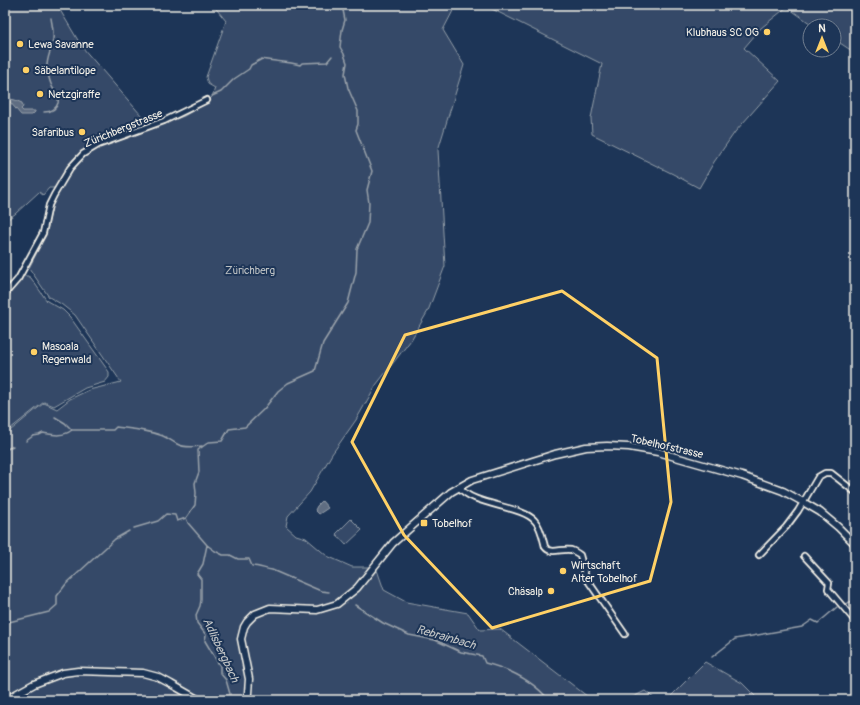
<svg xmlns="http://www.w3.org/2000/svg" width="860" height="705" viewBox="0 0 860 705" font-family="Pangolin,sans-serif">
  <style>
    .green { fill: #354a67; stroke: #949ea8 }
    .water { fill: #5e6d82; stroke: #9aa2ab }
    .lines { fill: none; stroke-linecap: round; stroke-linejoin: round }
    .stream { stroke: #9aa2ab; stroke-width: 1.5 }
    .street-casing { stroke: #f4f1e8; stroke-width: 8 }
    .secondary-casing { stroke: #f4f1e8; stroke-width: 9 }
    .street { stroke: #1d3557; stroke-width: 4.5 }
    .secondary { stroke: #1d3557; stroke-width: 6 }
    .marked { fill: none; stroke: #ffd166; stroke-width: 3; stroke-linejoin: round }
    .poi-dot { fill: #ffd166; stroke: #1d3557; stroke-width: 1.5 }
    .labels { text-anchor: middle; stroke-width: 4; stroke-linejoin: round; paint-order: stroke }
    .poi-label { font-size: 11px; fill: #f4f1e8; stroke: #1d3557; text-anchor: start }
    .street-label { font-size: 11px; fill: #f4f1e8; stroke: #1d3557 }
    .park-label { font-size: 11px; fill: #bbbfc1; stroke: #1d3557 }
    .water-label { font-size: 12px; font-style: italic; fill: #c0c3c4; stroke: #1d3557 }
  </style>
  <rect width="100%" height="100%" fill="#1d3557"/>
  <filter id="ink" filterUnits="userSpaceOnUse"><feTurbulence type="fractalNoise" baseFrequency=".025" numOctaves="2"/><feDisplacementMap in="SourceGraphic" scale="8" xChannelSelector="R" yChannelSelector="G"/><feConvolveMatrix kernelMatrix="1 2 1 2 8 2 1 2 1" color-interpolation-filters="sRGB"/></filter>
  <g filter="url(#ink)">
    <path class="green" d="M5 5H57L82 47 141 115 147 124C127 132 99 137 82 151 69 161 62 175 55 188H49L43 195 39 192 15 214 5 221Z
      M213 5H456L443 30 464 65 438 150 445 266 428 311 411 340 376 385 356 420 332 454 310 492 288 516 286 526 296 535 306 538 327 556 352 567H376L384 590 406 602 468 613 480 630 500 629 592 700H5V435L44 403 57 409 70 399 89 390 121 382 75 315 61 304 49 297 29 268 46 235 53 202 64 182 76 165 84 156 92 150 184 116 205 104 212 97 215 88 208 84 206 77 226 21Z
      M484 5H855V53L834 39V26H814L787 7 761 28 744 48 780 81 735 132 714 162 699 188 673 174 592 134 591 118 602 64Z
      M23 276H28L31 278 47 301 63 310 70 317 109 372V377L105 382 85 388 54 406 44 402 5 433V297L7 296 5 292V278L11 284 7 288 11 292Z
      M351 519 362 530 346 545 336 534Z
      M705 662 742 683 759 700H627L645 691 656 700 668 699Z"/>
    <path class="water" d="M5 98 15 100 22 103 23 107 21 109 23 111H35V112L32 115H21L10 102 5 101Z
      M322 501 328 508 319 514 315 510 317 506Z"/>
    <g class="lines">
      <path class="stream" d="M541 5 542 9
        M212 96 221 92 234 79 249 69 251 65 262 59C275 62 287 61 300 65L302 63 327 62 332 56
        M44 112C50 112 56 110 58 103 60 95 53 91 51 84 49 79 48 74 47 69 46 58 52 50 53 39 54 32 52 25 51 18
        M55 417 65 423 72 430
        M26 441 33 436 39 435 43 433C54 435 63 437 72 430H113L116 427C131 429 146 430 160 435 167 437 171 441 177 444 184 448 194 447 202 446
        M5 450 13 446
        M134 528 158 521 166 514 175 515 177 521 186 518
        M207 545 203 564 197 574 201 579V600L200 606 196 615 197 623 206 635 205 641 220 666V673L226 680 230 694
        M329 592 321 591 272 570C265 569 259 566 252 566L249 559H238L230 555H223L215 551 207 545 188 523 186 518 195 505 196 493 195 483 199 472 198 450 209 442 222 441 229 429 245 427 264 409 278 391 288 383 315 371 323 343 348 303 356 272 357 249 368 223 369 203 367 190 372 171 356 130 358 124V111L348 88 345 74 347 63 344 54 340 47 342 30 345 20 342 5
        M845 604 855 600
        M355 605 383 623 409 635 435 640 461 652 482 656 485 663C509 669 533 681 549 700
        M5 623 49 612 57 605V596L66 584 115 539 129 531
        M712 657 735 639 802 627 812 620 818 623 837 607"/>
      <defs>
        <path id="street" d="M5 294 18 279 43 233 49 205 54 195 70 168 83 154 98 145 164 121 207 100
          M459 487C472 506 522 505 535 521 541 527 543 539 545 547 551 555 562 548 571 550 574 551 577 553 580 555L586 578 625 634
          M759 555 786 527 798 511 818 477 825 473H831L855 492
          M804 556 829 583 828 589 855 621"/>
        <path id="secondary" d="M5 700 34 684 63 673 78 671 143 673 158 677 171 684 199 700
          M245 700 248 693 249 679 241 639 244 627 247 622 255 614 270 608 317 610 337 604 357 588 393 543 451 492 472 480 555 454 586 447 607 446 629 447 658 452 742 476 783 491 803 502 820 512 838 527 855 544"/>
      </defs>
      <use href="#street" class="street-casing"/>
      <use href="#secondary" class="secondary-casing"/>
      <use href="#street" class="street"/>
      <use href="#secondary" class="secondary"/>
    </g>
  </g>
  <path class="marked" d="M562 291 657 358 671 502 650 581 492 628 404 535 352 442 405 335Z"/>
  <g class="poi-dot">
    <circle cx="767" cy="32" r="4"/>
    <circle cx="20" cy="44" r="4"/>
    <circle cx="26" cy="70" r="4"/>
    <circle cx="40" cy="94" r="4"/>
    <circle cx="82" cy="132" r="4"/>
    <circle cx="34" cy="352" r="4"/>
    <rect x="420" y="519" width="8" height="8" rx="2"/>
    <circle cx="563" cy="571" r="4"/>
    <circle cx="551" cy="591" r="4"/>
  </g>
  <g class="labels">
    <g class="poi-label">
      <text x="759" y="36" text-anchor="end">Klubhaus SC OG</text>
      <text x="28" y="48">Lewa Savanne</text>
      <text x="34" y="74">Säbelantilope</text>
      <text x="48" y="98">Netzgiraffe</text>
      <text x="74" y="136" text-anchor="end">Safaribus</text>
      <text x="42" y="350">Masoala<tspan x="42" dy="13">Regenwald</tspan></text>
      <text x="432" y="527">Tobelhof</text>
      <text x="571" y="569">Wirtschaft<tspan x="571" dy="13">Alter Tobelhof</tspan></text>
      <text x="543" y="595" text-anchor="end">Chäsalp</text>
    </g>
    <g class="street-label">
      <text transform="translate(123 128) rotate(-22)" y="4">Zürichbergstrasse</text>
      <text transform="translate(667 446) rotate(13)" y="4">Tobelhofstrasse</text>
    </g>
    <g class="park-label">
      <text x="250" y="274">Zürichberg</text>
    </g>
    <g class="water-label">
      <text transform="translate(446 637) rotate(16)" y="4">Rebrainbach</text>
      <text transform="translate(221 650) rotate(65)" y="4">Adlisbergbach</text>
    </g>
  </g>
  <rect width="860" height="705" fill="none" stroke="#1d3557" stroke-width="20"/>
  <rect x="10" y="10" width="840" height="685" fill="none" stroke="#f4f1e8" stroke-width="1.5" filter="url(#ink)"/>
  <g transform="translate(822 38)"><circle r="19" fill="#1d3557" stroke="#738091"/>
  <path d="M0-3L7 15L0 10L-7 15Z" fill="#ffd166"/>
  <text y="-6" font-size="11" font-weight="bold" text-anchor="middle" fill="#f4f1e8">N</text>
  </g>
</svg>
